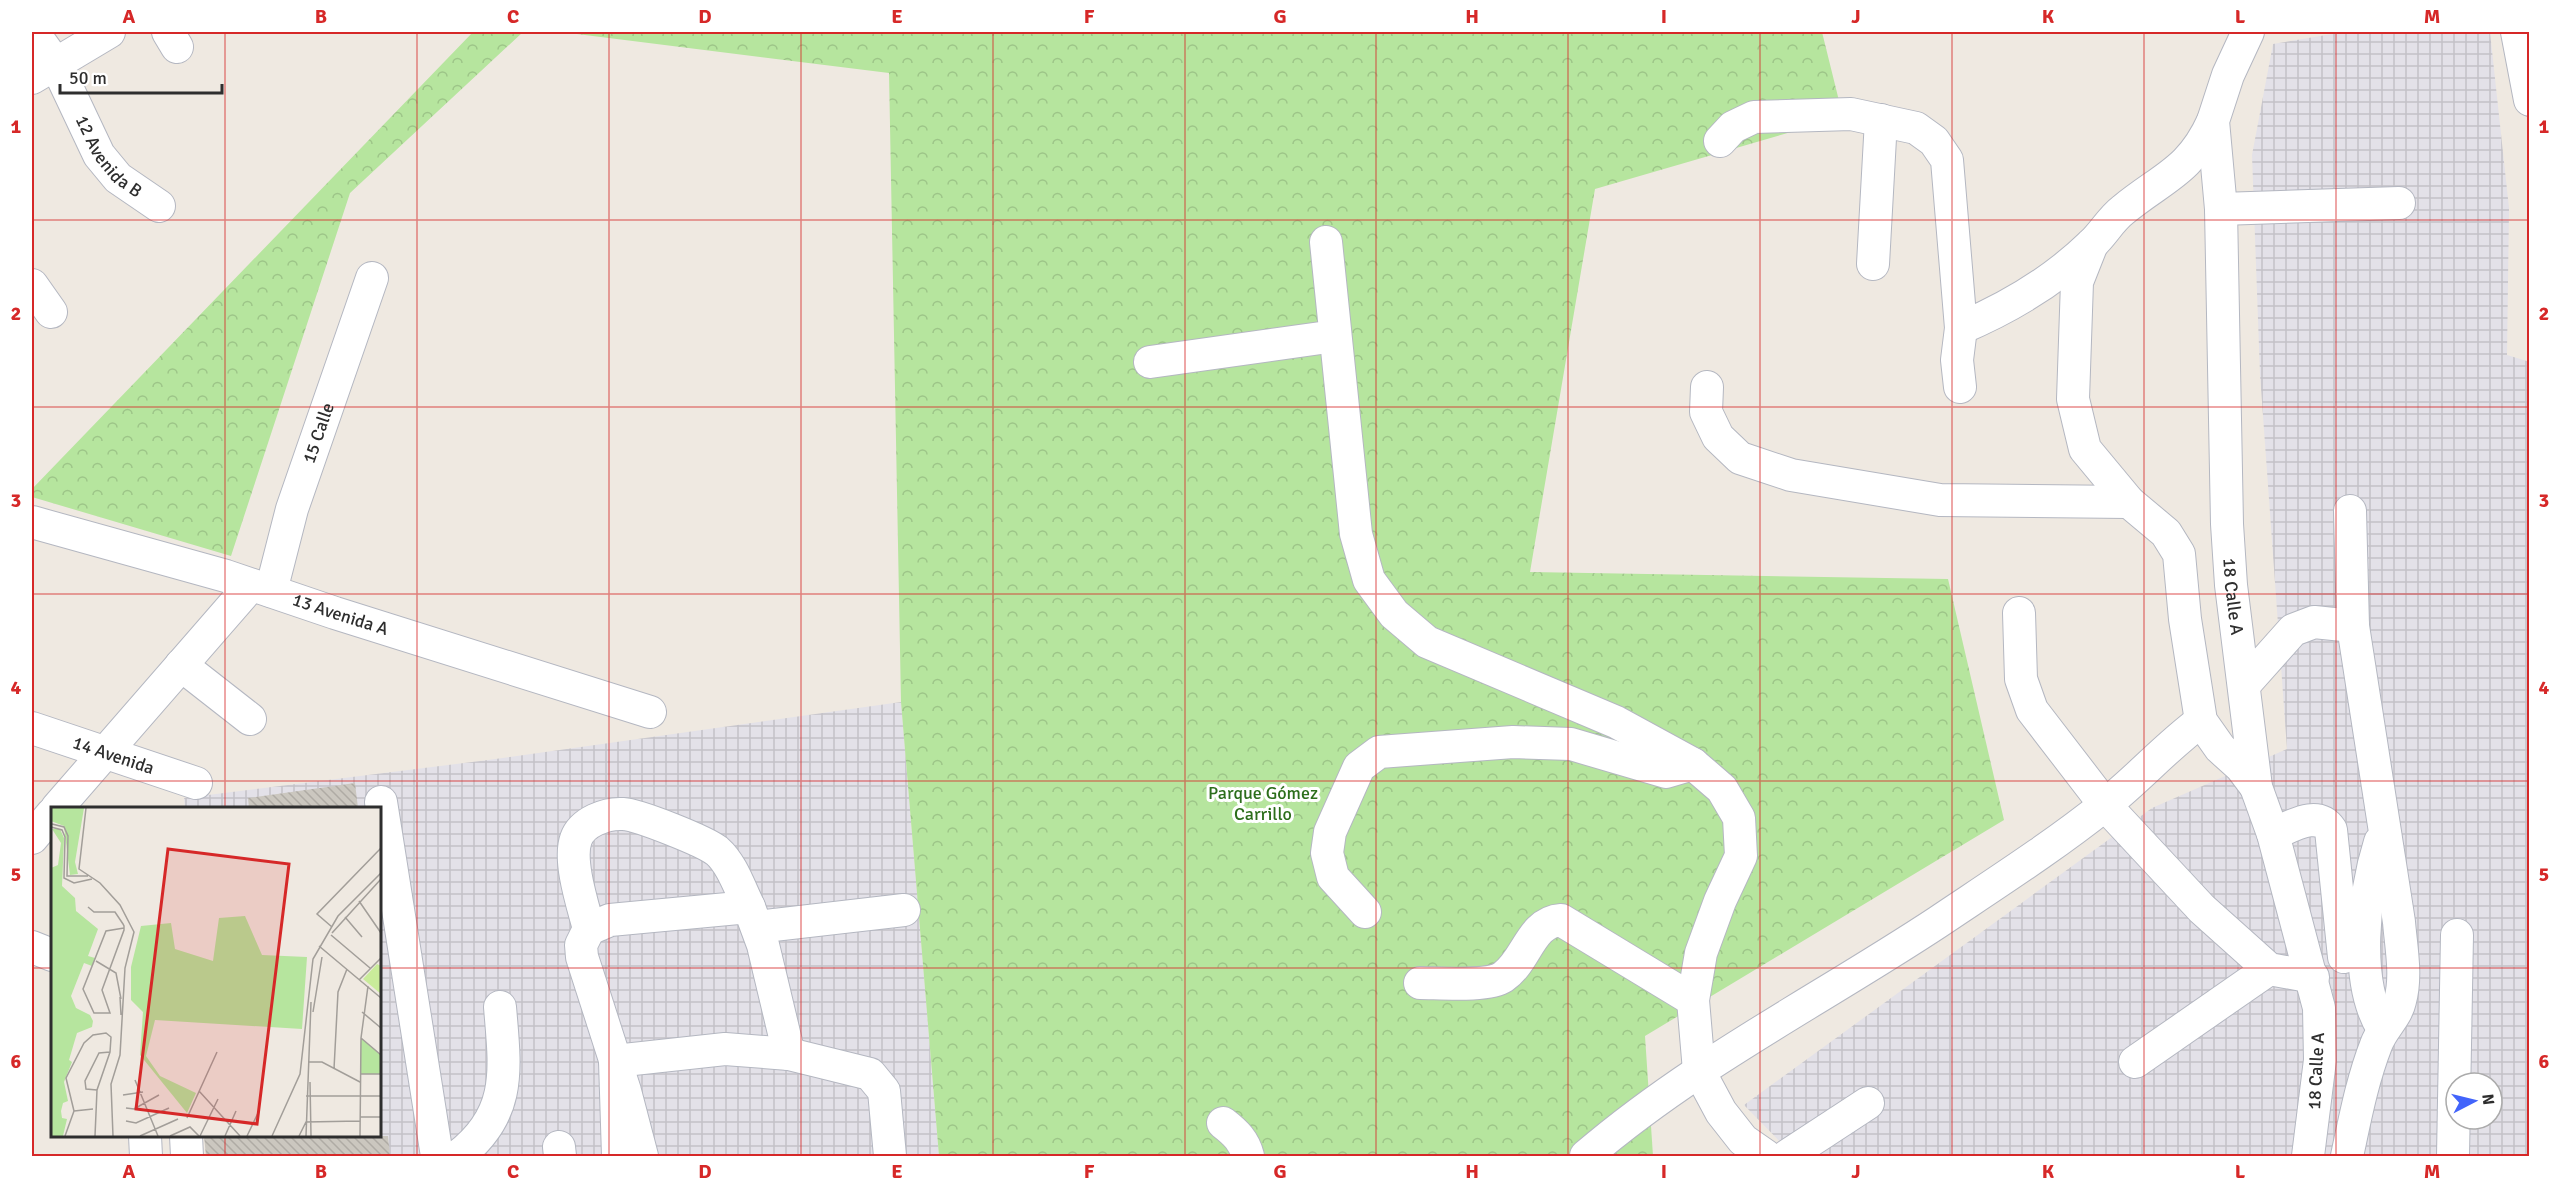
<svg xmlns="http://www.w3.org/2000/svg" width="2561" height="1188" viewBox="0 0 2561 1188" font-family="Signika,sans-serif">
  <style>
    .industrial { fill: url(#industrial-grid); fill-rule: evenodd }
    .park { fill: url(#park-crowns) }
    .building { fill: url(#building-back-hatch) }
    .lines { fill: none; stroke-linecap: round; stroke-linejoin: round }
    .minor-casing { stroke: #b4b7c1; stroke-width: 34 }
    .minor { stroke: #fff; stroke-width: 32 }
    .grid { fill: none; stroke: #d62828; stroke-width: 1.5; stroke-opacity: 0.55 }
    .labels { text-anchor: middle; stroke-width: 6; stroke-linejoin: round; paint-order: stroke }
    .street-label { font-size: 18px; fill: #2e2e2e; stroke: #fff }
    .park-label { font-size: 18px; fill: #2c6e1b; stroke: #fff }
    .inset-road { fill: none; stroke: #a29e99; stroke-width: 1.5 }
    .view { fill: #d62828; fill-opacity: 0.15; stroke: #d62828; stroke-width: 3 }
    .inset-edge { fill: none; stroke: #2e2e2e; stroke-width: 3 }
    .neatline { fill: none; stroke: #d62828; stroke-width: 2 }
    .grid-label { font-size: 20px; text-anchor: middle; font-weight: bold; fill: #d62828 }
  </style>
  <defs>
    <pattern id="industrial-grid" width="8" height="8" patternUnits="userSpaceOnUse" patternTransform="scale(1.5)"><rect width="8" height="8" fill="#e3e1e8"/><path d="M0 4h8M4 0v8" fill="none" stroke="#c3c1c7"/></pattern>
    <pattern id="park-crowns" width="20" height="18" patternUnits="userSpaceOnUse" patternTransform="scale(1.5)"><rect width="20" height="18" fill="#b6e59e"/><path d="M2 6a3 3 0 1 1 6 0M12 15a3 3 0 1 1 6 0" fill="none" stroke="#9dc588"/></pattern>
    <pattern id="building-back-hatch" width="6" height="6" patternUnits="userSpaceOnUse" patternTransform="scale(1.5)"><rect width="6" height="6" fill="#cbc7bf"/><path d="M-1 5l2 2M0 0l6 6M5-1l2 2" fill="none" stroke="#afaba4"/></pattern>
  </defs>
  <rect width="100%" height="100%" fill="#efe9e1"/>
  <path class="industrial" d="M2344 32H2490L2509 208 2507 355 2530 362 2529 1156H1794L1744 1105 2152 808 2287 749 2260 374 2252 155 2273 44ZM2456 1083H2492V1119H2456Z
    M901 702 939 1156H213L211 1136H380V808H185L184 798 488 760Z"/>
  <path class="park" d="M473 32H523L350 193 231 556 32 497V489Z
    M561 32H1822L1843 117 1595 189 1530 572 1948 579 2004 820 1645 1036 1653 1156H939L901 702 889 73Z"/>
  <path class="building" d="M355 783 358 808H249L248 798Z
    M204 1136H388L390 1156H206Z"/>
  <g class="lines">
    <defs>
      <g id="minor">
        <path id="s1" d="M33 32 56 64 99 155 118 178 159 206"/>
        <path d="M168 32 177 47"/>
        <path id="s2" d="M2248 32 2228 75 2213 121 2221 209 2227 524 2231 585 2256 787 2273 834 2319 1008 2320 1060 2308 1156"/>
        <path d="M2517 32 2530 100"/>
        <path d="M32 78 109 32"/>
        <path d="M1720 141 1733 127 1754 117 1851 114 1916 128 1934 141 1947 160 1961 328 1957 360 1960 387"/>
        <path d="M2221 209 2399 203"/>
        <path d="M1326 242 1356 534 1369 580 1394 614 1427 642 1616 722 1693 764 1722 789 1739 818 1741 856 1720 901 1701 953 1693 1000 1699 1071 1721 1112 1743 1140 1766 1156"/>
        <path d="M2092 244 2077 282 2073 399 2085 449 2129 502 2166 533 2179 554 2185 619 2201 721 2220 748 2241 767 2256 787"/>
        <path d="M1873 264 1881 120"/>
        <path d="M32 285 51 312"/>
        <path d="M1961 328C2008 308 2054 281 2092 244 2103 234 2111 219 2123 210 2163 177 2190 172 2213 121"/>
        <path d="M1150 362 1335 336"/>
        <path d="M1707 387 1706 412 1718 437 1740 458 1791 475 1940 500 2129 502"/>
        <path id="s3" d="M32 522 226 576 335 613 650 712"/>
        <path id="s4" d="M271 591 292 509 372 278"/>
        <path d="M2019 613 2021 679 2032 710 2105 805 2202 909 2269 969 2313 977"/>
        <path d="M181 665 250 719"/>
        <path d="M2244 685 2293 630 2314 622 2353 626"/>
        <path id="s5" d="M32 728 196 783"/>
        <path d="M381 802 437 1156"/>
        <path d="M57 808 251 585"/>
        <path d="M2273 834C2291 827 2317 809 2331 830L2344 957"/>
        <path d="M32 838 52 814"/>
        <path d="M2380 842C2364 893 2353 982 2383 1029"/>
        <path d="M1365 912 1333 877 1327 853 1330 832 1359 767 1379 752 1513 742 1571 744 1666 772 1693 764"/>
        <path d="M757 927 904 910"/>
        <path d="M589 929C583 906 568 861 576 839 582 822 606 813 623 814 639 815 704 841 717 851 732 864 740 889 749 907"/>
        <path d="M32 947 52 955"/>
        <path d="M1420 983C1439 983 1488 987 1503 977 1527 961 1530 922 1561 920L1693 1000"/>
        <path d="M2135 1062 2269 969"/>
        <path d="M1223 1123C1236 1133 1244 1141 1248 1156"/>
        <path d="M145 1136 146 1156"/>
        <path d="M186 1136 187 1156"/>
        <path d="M559 1147 560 1156"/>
        <path d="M458 1156C513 1114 505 1068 500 1007"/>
        <path d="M618 1156 615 1061 725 1049 789 1054 870 1074 884 1091 890 1156"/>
        <path d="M642 1156 625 1091 582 957 581 945 589 929 610 920 749 907 763 945 789 1054"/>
        <path d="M1586 1156C1693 1064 1820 1000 1938 922 1993 885 2054 846 2105 805 2139 778 2167 746 2201 721"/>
        <path d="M1787 1156 1868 1103"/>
        <path d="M2347 1156C2355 1119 2362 1081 2376 1045 2382 1028 2396 1018 2400 1001 2407 976 2401 947 2399 922L2353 626 2350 511"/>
        <path d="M2453 1156 2457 935"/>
      </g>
    </defs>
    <use href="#minor" class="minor-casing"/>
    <use href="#minor" class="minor"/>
  </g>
  <path class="grid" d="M225 32V808M417 32V1156M609 32V1156M801 32V1156M993 32V1156M1185 32V1156M1376 32V1156M1568 32V1156M1760 32V1156M1952 32V1156M2144 32V1156M2336 32V1156M32 220H2530M32 407H2530M32 594H2530M32 781H2530M32 968H52M380 968H2530M225 1136V1156"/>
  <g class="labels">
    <g class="street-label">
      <text dy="6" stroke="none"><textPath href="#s1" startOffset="147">12 Avenida B</textPath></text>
      <text dy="6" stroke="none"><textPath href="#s4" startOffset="165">15 Calle</textPath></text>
      <text dy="6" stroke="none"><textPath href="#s2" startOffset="572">18 Calle A</textPath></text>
      <text dy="6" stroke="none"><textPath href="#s3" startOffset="322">13 Avenida A</textPath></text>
      <text dy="6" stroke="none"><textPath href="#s5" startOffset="86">14 Avenida</textPath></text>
      <text transform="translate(2316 1071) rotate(-87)" y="6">18 Calle A</text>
    </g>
    <g class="park-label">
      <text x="1263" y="799">Parque Gómez<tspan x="1263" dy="21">Carrillo</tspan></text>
    </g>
  </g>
  <g transform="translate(51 807)">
    <rect width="330" height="330" fill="#efe9e1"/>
    <path d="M0 1H33L24 55 27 67 19 68 13 19 0 14ZM1 22H9L13 31 11 79 24 91 25 104 47 122 37 149 44 151 41 159 33 156 20 189 25 201 39 208 42 214 41 220 26 226 18 253 21 255 13 275 17 294 12 296 10 304 11 311 16 312 12 329H0V61L7 58 10 36Z" fill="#b6e59e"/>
    <path d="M194 109 211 148 256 150 251 222 104 213 95 249 109 269 145 286 136 306 89 248 92 205 80 193V160L90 119 120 116 124 142 162 154 168 111ZM310 231 330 248V267H309Z" fill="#b6e59e"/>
    <path d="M326 157 330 159V187L312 172Z" fill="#c9ec9a"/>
    <path class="inset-road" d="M35 1 28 62 49 76 69 98 83 125 74 161 69 248 60 277 62 329M1 17 13 20 17 29 16 69H37M0 20 11 23 14 30 13 71 23 76 41 72M308 94 330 126M37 100 43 105H64L72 117 73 119V123L51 183 59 206H43L32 182 55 124 73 121M294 110 311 130M281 120 266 107 330 41M281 126 330 72M280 128 319 161M268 139 330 191M45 154 65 166 70 192M308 173 330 151M69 190 70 208M262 205 271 150M311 205 330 221M310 231 330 248M257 255H271L309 275M283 262 287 185 296 162M309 267H330M84 273 107 329M259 275 260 329M46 283 35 282 34 274 48 246 59 245M148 284 189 329M72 288 92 285M255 289H330M75 301 83 302 108 288M23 304 42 302M309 310H330M136 311 166 245M75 314 85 316 118 301M14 329 23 304 15 271 33 236 42 228 55 226 60 230 59 245 46 283 44 329M89 329 127 312M119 329 139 320 148 329M149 329 167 292M174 329 185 304M196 329 207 306M221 329 249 267 262 152 287 109 330 66M248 329 255 315 309 314M255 329 260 195M309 329 310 231 317 179"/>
    <path class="view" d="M117 42 238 57 206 317 85 302Z"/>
    <rect width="330" height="330" class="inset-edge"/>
  </g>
  <rect width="2561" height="1188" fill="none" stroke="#ffffff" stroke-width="66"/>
  <g transform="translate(2474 1101) rotate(83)"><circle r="28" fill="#ffffff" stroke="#ababab" stroke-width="1.5"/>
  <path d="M0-4.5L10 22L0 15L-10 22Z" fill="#4264fb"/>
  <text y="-9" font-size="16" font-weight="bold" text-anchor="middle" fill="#2e2e2e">N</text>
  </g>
  <path d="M60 84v9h162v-9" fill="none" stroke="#2e2e2e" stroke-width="3"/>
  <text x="69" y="84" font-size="18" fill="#2e2e2e" stroke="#ffffff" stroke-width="4.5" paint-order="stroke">50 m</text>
  <rect x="33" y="33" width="2495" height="1122" class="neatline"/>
  <g class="grid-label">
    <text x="129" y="23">A</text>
    <text x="321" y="23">B</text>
    <text x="513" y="23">C</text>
    <text x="705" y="23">D</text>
    <text x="897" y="23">E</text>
    <text x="1089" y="23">F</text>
    <text x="1280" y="23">G</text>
    <text x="1472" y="23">H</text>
    <text x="1664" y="23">I</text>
    <text x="1856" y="23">J</text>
    <text x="2048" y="23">K</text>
    <text x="2240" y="23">L</text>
    <text x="2432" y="23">M</text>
    <text x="16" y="133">1</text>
    <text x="2544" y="133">1</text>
    <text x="16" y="320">2</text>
    <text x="2544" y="320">2</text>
    <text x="16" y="507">3</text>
    <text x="2544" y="507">3</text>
    <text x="16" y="694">4</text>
    <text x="2544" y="694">4</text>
    <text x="16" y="881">5</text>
    <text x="2544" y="881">5</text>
    <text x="16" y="1068">6</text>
    <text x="2544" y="1068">6</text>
    <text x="129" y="1178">A</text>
    <text x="321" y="1178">B</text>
    <text x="513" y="1178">C</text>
    <text x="705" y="1178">D</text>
    <text x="897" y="1178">E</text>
    <text x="1089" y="1178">F</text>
    <text x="1280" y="1178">G</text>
    <text x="1472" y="1178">H</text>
    <text x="1664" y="1178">I</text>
    <text x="1856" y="1178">J</text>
    <text x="2048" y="1178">K</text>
    <text x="2240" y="1178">L</text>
    <text x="2432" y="1178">M</text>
  </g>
</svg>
